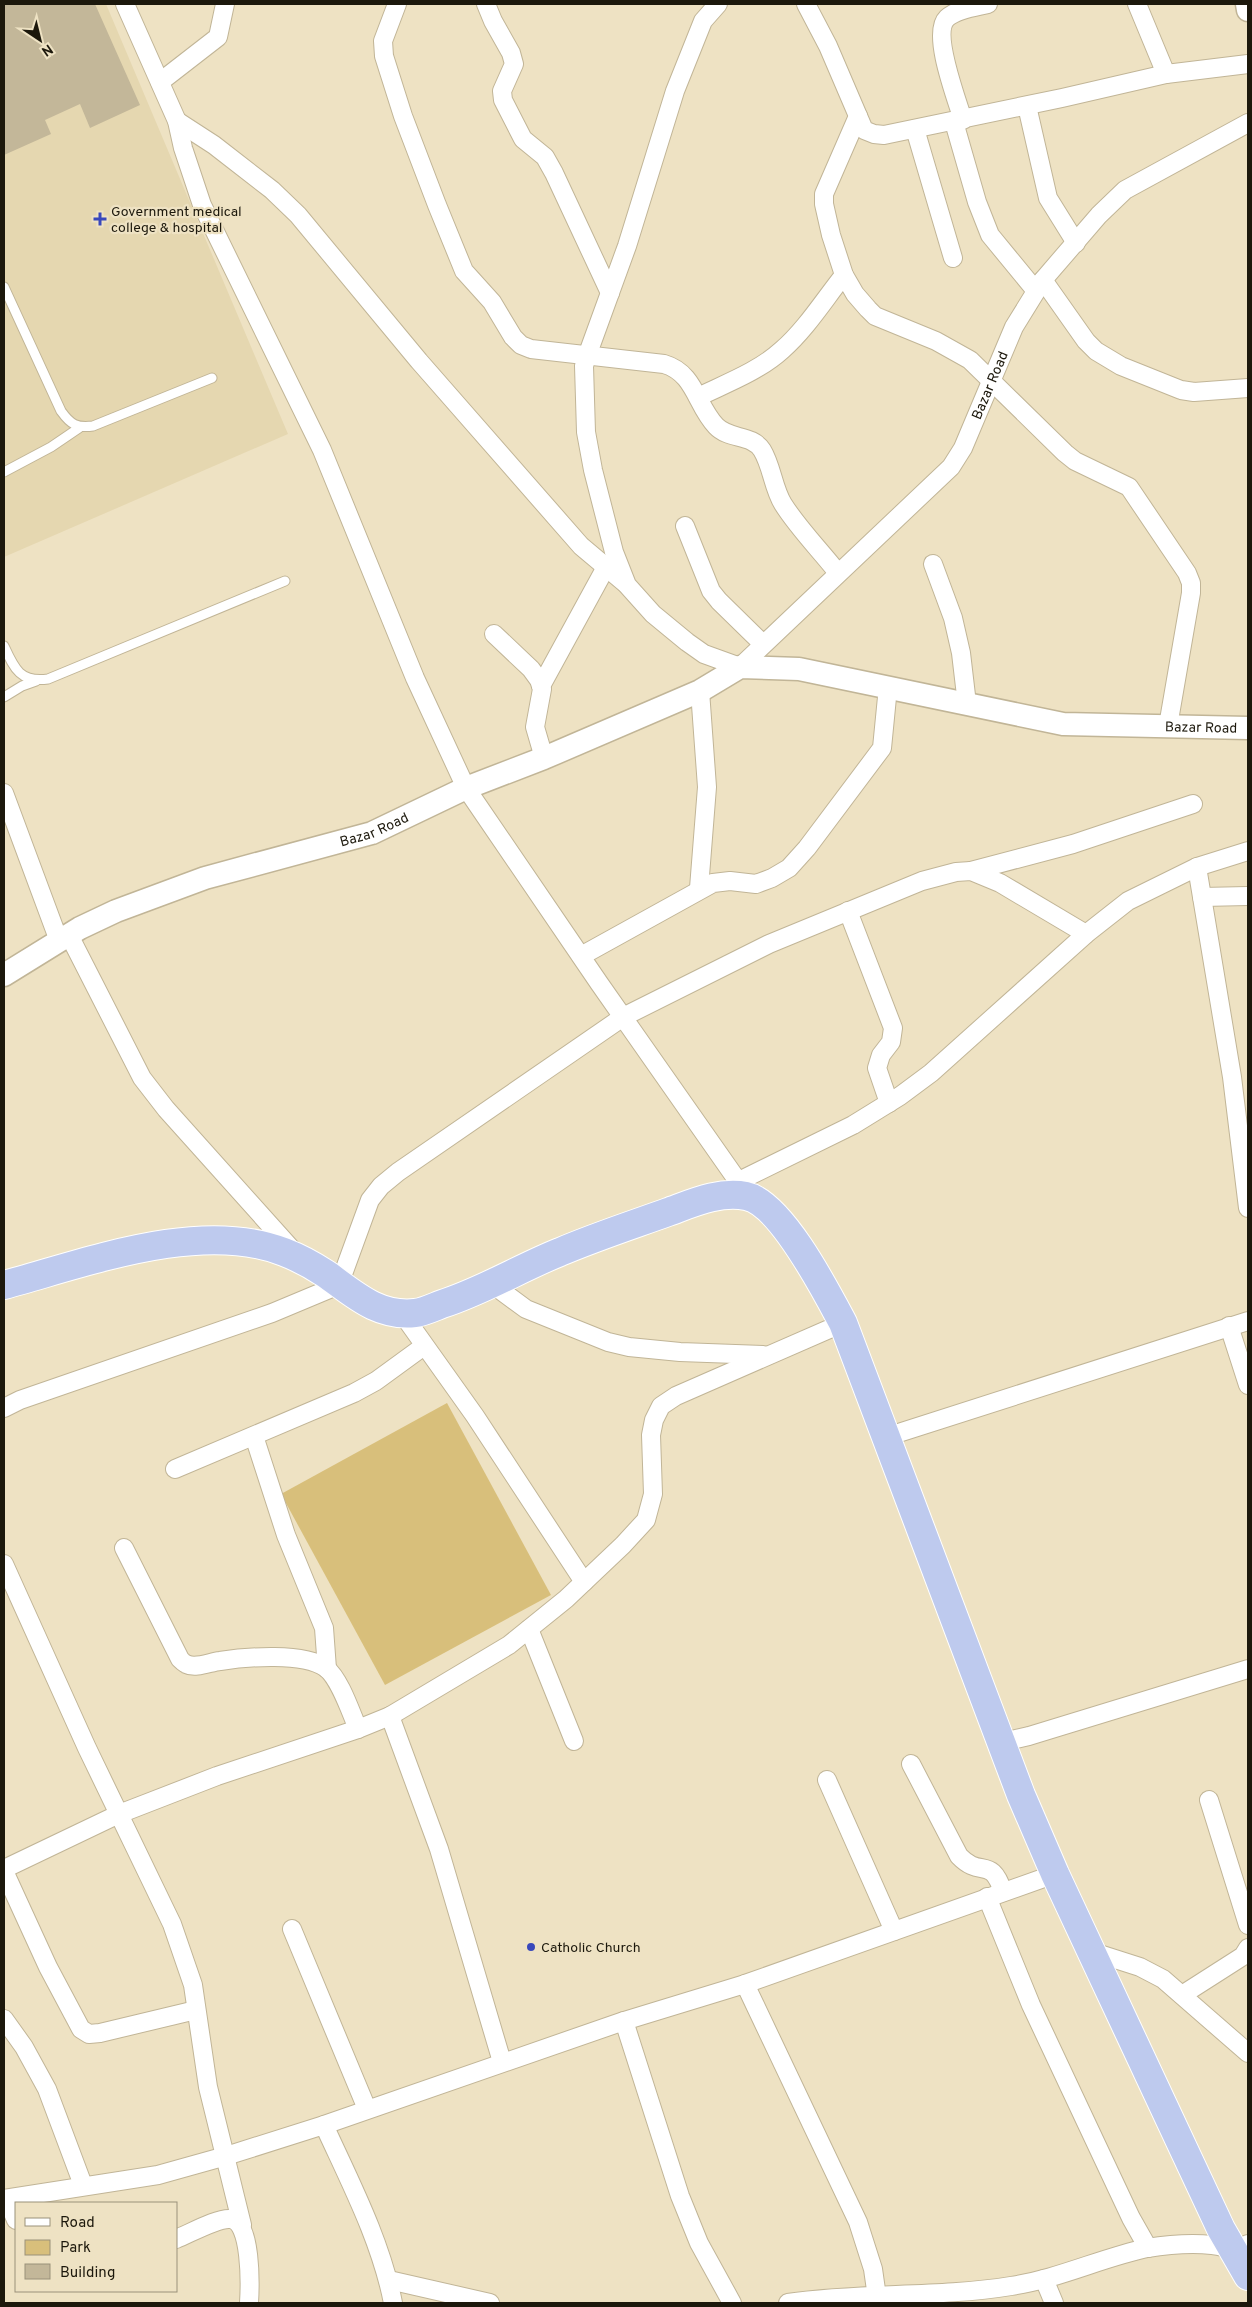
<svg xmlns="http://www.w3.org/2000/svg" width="1252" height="2307" viewBox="0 0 1252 2307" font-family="Overpass,sans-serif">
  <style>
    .built { fill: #e5d7b0 }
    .green { fill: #d8bf7b }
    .building { fill: #c3b799 }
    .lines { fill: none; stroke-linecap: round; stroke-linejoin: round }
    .service-casing { stroke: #c1b597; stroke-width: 11 }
    .minor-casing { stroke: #c1b597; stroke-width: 20 }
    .tertiary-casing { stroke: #c1b597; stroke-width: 25 }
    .trunk-casing { stroke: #fff; stroke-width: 30 }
    .service { stroke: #fff; stroke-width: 9 }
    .minor { stroke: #fff; stroke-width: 18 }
    .tertiary { stroke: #fff; stroke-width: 22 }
    .trunk { stroke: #becaee; stroke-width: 28 }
    .poi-dot { fill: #3948bb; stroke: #eee2c3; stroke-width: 2 }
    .labels { text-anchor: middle; stroke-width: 4.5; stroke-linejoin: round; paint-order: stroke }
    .poi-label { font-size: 14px; fill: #1c180c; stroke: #eee2c3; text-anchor: start }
    .street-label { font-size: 14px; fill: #1c180c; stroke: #eee2c3 }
  </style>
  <rect width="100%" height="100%" fill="#eee2c3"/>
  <path class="built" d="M4 4H106L288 434 4 557Z"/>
  <path class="green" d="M447 1403 551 1595 385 1685 281 1494Z"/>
  <path class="building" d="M4 4H95L140 105 90 128 80 104 45 120 51 134 4 155Z"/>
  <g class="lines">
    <defs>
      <path id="service" d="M4 287 61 411C71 425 77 428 93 426L212 378
        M4 472 51 447 79 428
        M4 646C14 668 20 683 48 679L285 581
        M4 697 22 686 36 681"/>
      <g id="minor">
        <path d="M125 4 177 121 183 148 202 205 322 450 415 678 466 788 599 983 749 1197"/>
        <path d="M397 4 383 41 384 56 403 116 437 205 464 271 492 302 513 337 521 345 531 349 664 364C695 373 696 405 716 426 729 440 752 434 762 450 772 466 773 488 783 504 798 528 820 550 838 573"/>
        <path d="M486 4 493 21 511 53 514 64 502 91 503 100 523 139 545 157 554 173 610 293"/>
        <path id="s1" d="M718 4 703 21 675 91 627 246 587 356 584 366 586 432 593 470 614 552 627 585 653 614 687 642 704 654 740 667 951 467 963 448 1014 327 1043 280 1099 215 1125 190 1248 123"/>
        <path d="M806 4 828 46 864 130 874 134 884 135 1062 98 1166 74 1248 64"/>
        <path d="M1137 4 1166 74"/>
        <path d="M160 82 218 37 225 4"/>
        <path d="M1027 106 1048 198 1076 243"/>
        <path d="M858 116 824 194V204L831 235 844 275 855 294 868 309 875 316 936 341 970 360 1065 453 1075 461 1129 487 1187 573 1191 583V593L1168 726"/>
        <path d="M963 120C957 100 931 33 947 18 957 9 975 7 988 4"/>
        <path d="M177 121 214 145 272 190 298 215 419 361 581 546 625 583"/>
        <path d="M954 122 977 202 990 235 1036 291"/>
        <path d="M915 129 953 258"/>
        <path d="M1043 280 1086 341 1096 351 1121 366 1181 390 1194 392 1248 388"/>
        <path d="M698 397C727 383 759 371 782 350 806 329 824 300 844 275"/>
        <path d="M685 526 711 591 719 601 763 644"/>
        <path d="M933 564 953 618 961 653 967 704"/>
        <path d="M494 634 531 669 539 680 542 689 535 727 544 758"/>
        <path d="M541 686 606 567"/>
        <path d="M4 793 59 941"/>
        <path d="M1197 867 1232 1077 1248 1208"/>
        <path d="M971 871 1073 844 1193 804"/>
        <path d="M699 888 707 787 700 691"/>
        <path d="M1202 897 1248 896"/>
        <path d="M848 911 893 1028 891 1042 881 1055 877 1068 889 1103"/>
        <path d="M69 935 142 1078 166 1109 296 1254"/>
        <path d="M581 956 713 883 730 881 756 884 772 878 789 868 807 848 882 748 888 687"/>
        <path d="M739 1181 853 1125 900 1096 931 1073 1086 934 1128 901 1197 867 1248 851"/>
        <path d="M492 1284 526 1309 608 1342 629 1347 680 1352 763 1355"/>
        <path d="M401 1312 475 1416 584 1582"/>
        <path d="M1229 1326 1248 1385"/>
        <path d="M4 1408 20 1400 272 1313 339 1285 370 1200 381 1186 398 1172 623 1017 769 944 922 881 956 872 971 871 1000 883 1086 934"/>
        <path d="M254 1436 286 1535 324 1628 327 1669"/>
        <path d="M886 1437 1248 1321"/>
        <path d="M175 1469 354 1393 376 1381 424 1346"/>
        <path d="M124 1548 180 1659C181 1660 185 1664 186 1664 196 1669 210 1662 220 1661 246 1657 304 1652 326 1668 340 1679 351 1713 358 1729"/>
        <path d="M4 1564 87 1748 172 1924 193 1985 208 2087 242 2225"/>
        <path d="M529 1629 574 1741"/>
        <path d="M390 1716 439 1849 502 2062"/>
        <path d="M1003 1742 1029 1736 1248 1669"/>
        <path d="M911 1764 959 1856C981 1879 991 1855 1003 1892"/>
        <path d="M827 1780 894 1931"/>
        <path d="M1209 1800 1248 1925"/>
        <path d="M4 1869 119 1814 217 1776 358 1729 390 1716 509 1645 566 1599 623 1545 646 1520 653 1494 651 1435 654 1420 661 1406 676 1396 843 1323"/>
        <path d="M4 1871 48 1967 81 2029 89 2034 100 2033 196 2010"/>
        <path d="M987 1897 1031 2005 1131 2218 1148 2248"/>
        <path d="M292 1929 367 2109"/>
        <path d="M1090 1951 1140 1967 1163 1979 1248 2053"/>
        <path d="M745 1984 858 2222 873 2269 877 2297"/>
        <path d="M1182 1995 1243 1956 1248 1948"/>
        <path d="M4 2019 24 2047 47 2089 83 2185"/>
        <path d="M624 2021 680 2196 699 2243 732 2303"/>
        <path d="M324 2125C350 2182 381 2241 393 2303"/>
        <path d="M4 2199 158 2175 226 2156 324 2125 624 2021 745 1984 1055 1874"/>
        <path d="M7 2199 16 2220"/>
        <path d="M176 2239C189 2234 217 2218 230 2219 252 2220 250 2287 249 2303"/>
        <path d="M1044 2279 1054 2303"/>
        <path d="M389 2280 490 2303"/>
        <path d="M788 2303C861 2292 937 2298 1011 2286 1058 2279 1101 2258 1147 2248 1166 2245 1192 2243 1212 2245 1230 2247 1229 2252 1248 2244"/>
      </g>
      <g id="tertiary">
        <path d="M1247 4 1248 10"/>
        <path id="s2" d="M4 975 80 928 116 911 205 878 372 833 466 788 544 758 700 691 740 667 799 669 1063 724 1248 728"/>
      </g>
      <path id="trunk" d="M4 1285C86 1263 200 1219 284 1252 297 1257 314 1266 326 1274 354 1294 378 1317 415 1313 424 1312 434 1307 442 1304 483 1291 520 1268 560 1252 595 1237 632 1225 668 1212 693 1203 719 1191 746 1196 781 1203 827 1293 843 1323L1021 1795 1055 1874 1221 2229 1248 2276"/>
    </defs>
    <use href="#service" class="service-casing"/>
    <use href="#minor" class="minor-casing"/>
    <use href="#tertiary" class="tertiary-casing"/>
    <use href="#trunk" class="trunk-casing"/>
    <use href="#service" class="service"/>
    <use href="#minor" class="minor"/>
    <use href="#tertiary" class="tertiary"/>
    <use href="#trunk" class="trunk"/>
  </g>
  <g class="poi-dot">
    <path d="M97.5 211.5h5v5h5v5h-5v5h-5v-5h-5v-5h5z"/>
    <circle cx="531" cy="1947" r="5"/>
  </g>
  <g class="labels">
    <g class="poi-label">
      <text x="111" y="216">Government medical<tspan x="111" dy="16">college &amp; hospital</tspan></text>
      <text x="541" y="1952">Catholic Church</text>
    </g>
    <g class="street-label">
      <text dy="5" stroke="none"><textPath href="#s1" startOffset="1136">Bazar Road</textPath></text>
      <text dy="5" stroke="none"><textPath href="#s2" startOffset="1268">Bazar Road</textPath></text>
      <text dy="5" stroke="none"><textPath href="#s2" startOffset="400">Bazar Road</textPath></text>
    </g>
  </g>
  <rect width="1252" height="2307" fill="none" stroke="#1c180c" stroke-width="10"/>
  <rect x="15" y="2202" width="162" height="90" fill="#eee2c3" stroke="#9a917a"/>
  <rect x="25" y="2218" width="25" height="8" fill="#ffffff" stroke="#9a917a"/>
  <text x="60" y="2227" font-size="15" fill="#1c180c">Road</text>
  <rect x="25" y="2240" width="25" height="15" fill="#d8bf7b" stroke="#9a917a"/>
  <text x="60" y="2252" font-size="15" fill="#1c180c">Park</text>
  <rect x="25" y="2264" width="25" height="15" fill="#c3b799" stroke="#9a917a"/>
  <text x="60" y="2277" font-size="15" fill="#1c180c">Building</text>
  <g transform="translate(40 40) rotate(145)" stroke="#eee2c3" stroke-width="4" paint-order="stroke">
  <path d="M0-4L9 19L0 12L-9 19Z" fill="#1c180c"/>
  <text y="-8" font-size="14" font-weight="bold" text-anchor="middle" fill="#1c180c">N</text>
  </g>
</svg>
